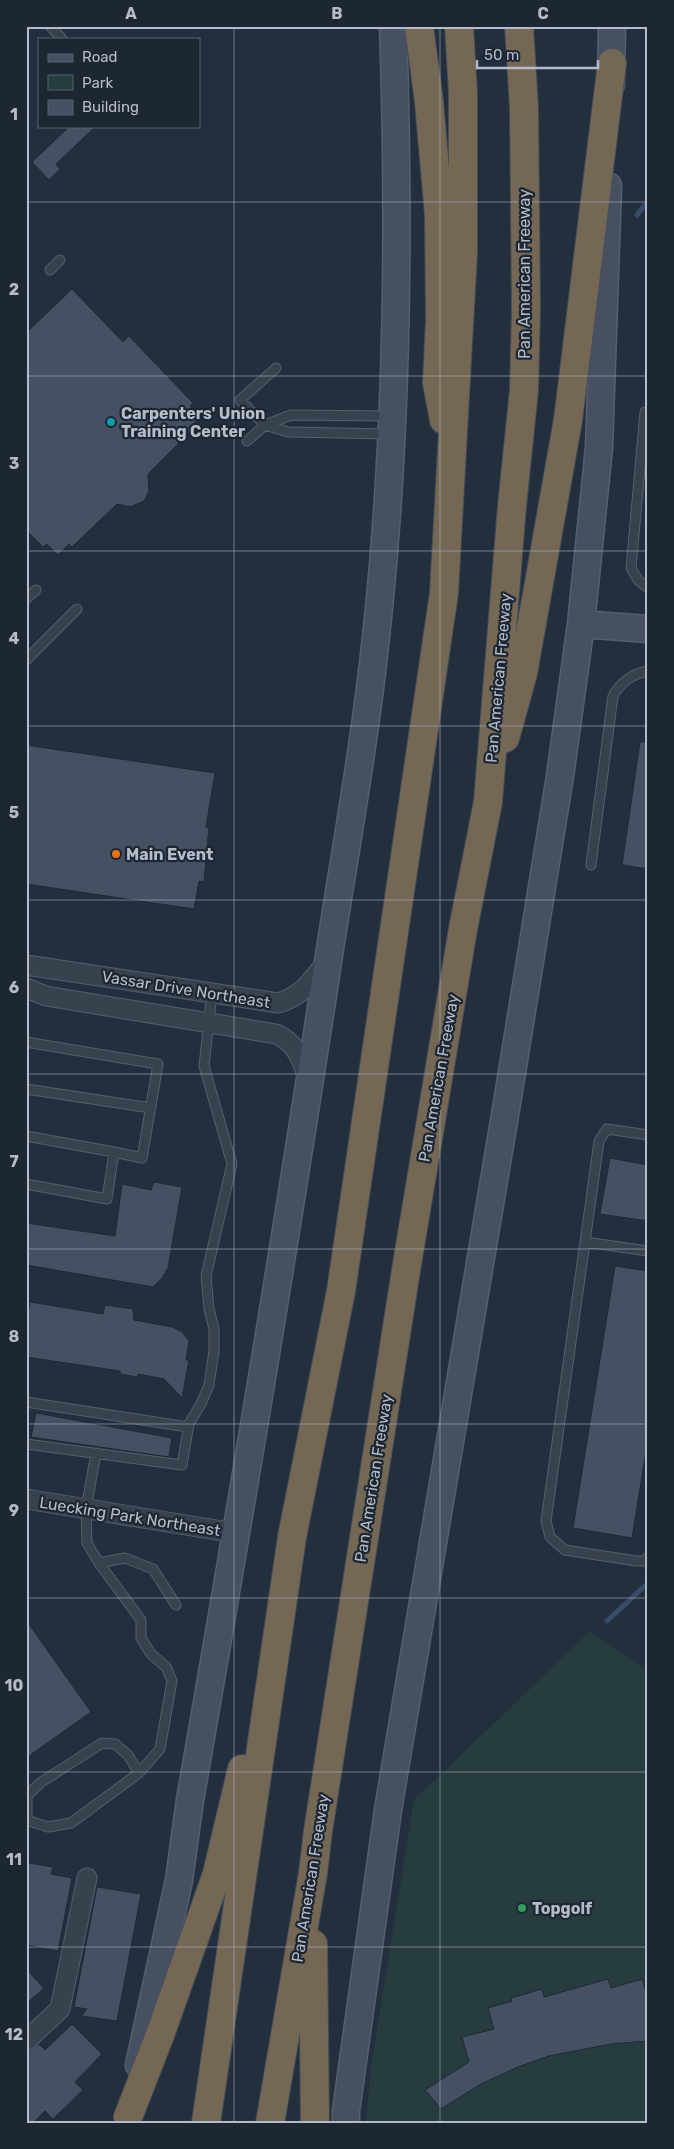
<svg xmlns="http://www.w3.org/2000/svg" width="674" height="2149" viewBox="0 0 674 2149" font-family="Rubik,sans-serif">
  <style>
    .green { fill: #263c3f }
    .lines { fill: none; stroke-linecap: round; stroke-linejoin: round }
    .stream { stroke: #394c67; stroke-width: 5 }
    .building { fill: #455162; stroke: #1f2835 }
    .lane-casing { stroke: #565f6c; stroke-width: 11 }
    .street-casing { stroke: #565f6c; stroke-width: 21 }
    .secondary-casing { stroke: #565f6c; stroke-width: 29 }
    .highway-casing { stroke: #434c59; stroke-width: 30 }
    .lane { stroke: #38414e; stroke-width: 9 }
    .street { stroke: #38414e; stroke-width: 19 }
    .secondary { stroke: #465061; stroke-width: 26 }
    .highway { stroke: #746855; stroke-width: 28 }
    .grid { fill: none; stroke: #b4bcc9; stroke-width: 1; stroke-opacity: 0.55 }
    .culture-dot { fill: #0f9aa8; stroke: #1d2633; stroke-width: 2 }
    .food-dot { fill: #e8710a; stroke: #1d2633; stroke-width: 2 }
    .leisure-dot { fill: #2e9e5b; stroke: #1d2633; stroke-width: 2 }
    .labels { text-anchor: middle; stroke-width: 4.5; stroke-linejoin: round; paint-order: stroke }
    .street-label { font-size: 16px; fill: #b4bcc9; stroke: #1d2633 }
    .poi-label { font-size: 16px; font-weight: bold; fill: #b4bcc9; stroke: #1d2633; text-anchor: start }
    .neatline { fill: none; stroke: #b4bcc9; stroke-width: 2 }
    .grid-label { font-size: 16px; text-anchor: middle; font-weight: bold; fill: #b4bcc9 }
  </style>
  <rect width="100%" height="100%" fill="#242f3e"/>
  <path class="green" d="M590 1631 648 1671V2123H366L371 2067 414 1800Z"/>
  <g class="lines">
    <path class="stream" d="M637 215 648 201
      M607 1621 648 1583"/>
  </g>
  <path class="building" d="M70 126H96L56 164 60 169 49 180 32 162Z
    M72 289 123 342 129 336 193 403 190 406 201 417 189 428 191 431 148 474 149 491 144 501 130 507 117 504 72 547 69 544 58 555 47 544 43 547 26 530V333Z
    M640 742H648V869L622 865Z
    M26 745 215 773 206 827H209L204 882 199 881 194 909 26 884Z
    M610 1158 648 1165V1221L600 1214Z
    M154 1182 182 1187 168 1268 162 1278 153 1287 26 1265V1223L115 1236 122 1184 151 1190Z
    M615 1266 648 1271V1439L632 1538 573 1528Z
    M30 1302 103 1314 105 1305 133 1309 134 1320 172 1327 182 1332 189 1341 186 1360H189L182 1398 164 1379 138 1374 137 1377 120 1374V1371L26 1357V1324Z
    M36 1413 172 1438 169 1457 31 1437Z
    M26 1620 91 1712 26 1758Z
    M29 1863 53 1867 51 1874 72 1878 58 1951 26 1945V1879Z
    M97 1887 141 1894 117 2021 81 2016 87 2009 74 2007Z
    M26 1969 44 1988 26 2004Z
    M608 1979 611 1988 642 1979 648 1998V2041L611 2044 549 2056 518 2067 481 2084 441 2109 425 2090 469 2062 462 2037 494 2029 488 2008 512 2001 511 1998 542 1989 544 1997Z
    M72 2024 102 2054 75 2082 83 2090 53 2119 45 2111 33 2123H26V2053L39 2044 45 2050Z"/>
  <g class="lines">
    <defs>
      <path id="lane" d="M50 26 62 39
        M50 270 60 260
        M645 412 631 568 638 580 648 588
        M265 425 291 415 390 416
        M265 425 288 432 389 434
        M247 441 265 425 240 400 276 368
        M26 599 36 590
        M26 660 77 609
        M591 865 613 696C620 683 633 673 648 671
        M26 1042 158 1064 142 1158 114 1152 107 1199 26 1184
        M26 1089 151 1108
        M648 1135 607 1129 599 1141 585 1242 648 1251
        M26 1136 114 1152
        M585 1242 546 1521 550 1537 565 1550 636 1561H645L648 1557
        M26 1402 188 1427
        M26 1444 182 1465 189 1424 201 1404 209 1385 214 1351V1329L209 1309 206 1276 232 1164 204 1066 212 993
        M99 1563 125 1558 153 1569 176 1605
        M26 1820 48 1827 71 1823 139 1773 160 1749 172 1681 166 1667 151 1654 141 1638V1620L99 1563 87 1543 86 1509 96 1453
        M27 1820V1796L40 1783 102 1743 115 1744 128 1755 139 1773"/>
      <path id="street" d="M26 965 278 1003C302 997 313 979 327 961
        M26 988 46 996 276 1034C296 1042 303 1061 308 1080
        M26 1499 235 1533
        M26 2041 60 2009 87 1878"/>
      <path id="secondary" d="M611 84 612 26
        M581 624 648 629
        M139 2065 179 1880 190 1800C238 1526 284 1251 326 975 343 862 364 751 376 637 398 435 400 230 393 26
        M346 2123V2111L388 1810 507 1103 560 776 581 624 599 448 608 186"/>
      <path id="highway" d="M419 26 429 102 439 215 440 321 437 383 444 420
        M505 738 523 673 568 420 612 63
        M313 1944 315 2123
        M128 2117 160 2035 217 1874 242 1769
        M206 2123 292 1537 341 1291 444 593 463 253V93L459 26
        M270 2123 313 1873 318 1831 407 1264 463 929 488 802 512 506 524 390 526 309 524 108 519 26"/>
    </defs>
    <use href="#lane" class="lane-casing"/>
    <use href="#street" class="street-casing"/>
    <use href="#secondary" class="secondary-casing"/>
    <use href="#highway" class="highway-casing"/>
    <use href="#lane" class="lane"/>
    <use href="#street" class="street"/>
    <use href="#secondary" class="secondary"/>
    <use href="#highway" class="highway"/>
  </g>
  <path class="grid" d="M234 26V2123M440 26V2123M26 202H648M26 376H648M26 551H648M26 726H648M26 900H648M26 1074H648M26 1249H648M26 1424H648M26 1598H648M26 1772H648M26 1947H648"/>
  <circle class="culture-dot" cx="111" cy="422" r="5"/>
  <circle class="food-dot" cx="116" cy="854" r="5"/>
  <circle class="leisure-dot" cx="522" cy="1908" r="5"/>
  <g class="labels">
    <g class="street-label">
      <text transform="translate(524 274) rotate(-90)" y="6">Pan American Freeway</text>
      <text transform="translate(498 678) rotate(-85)" y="6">Pan American Freeway</text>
      <text transform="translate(186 989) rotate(9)" y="6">Vassar Drive Northeast</text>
      <text transform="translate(438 1078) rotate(-80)" y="6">Pan American Freeway</text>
      <text transform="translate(373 1478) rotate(-81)" y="6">Pan American Freeway</text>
      <text transform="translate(130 1516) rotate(9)" y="6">Luecking Park Northeast</text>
      <text transform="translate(310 1878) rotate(-81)" y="6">Pan American Freeway</text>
    </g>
    <g class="poi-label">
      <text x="121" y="419">Carpenters' Union<tspan x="121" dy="18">Training Center</tspan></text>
      <text x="126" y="860">Main Event</text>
      <text x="532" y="1914">Topgolf</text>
    </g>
  </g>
  <rect width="674" height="2149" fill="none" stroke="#1d2633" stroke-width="55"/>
  <rect x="38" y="38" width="162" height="90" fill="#1d2633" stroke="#59626f"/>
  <rect x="48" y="54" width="25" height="8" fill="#465061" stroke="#59626f"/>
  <text x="82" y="62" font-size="15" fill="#b4bcc9">Road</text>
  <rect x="48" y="75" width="25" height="15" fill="#263c3f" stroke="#59626f"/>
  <text x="82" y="88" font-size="15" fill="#b4bcc9">Park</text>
  <rect x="48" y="100" width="25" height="15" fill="#455162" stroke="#59626f"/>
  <text x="82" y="112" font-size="15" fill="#b4bcc9">Building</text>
  <path d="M477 60v8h121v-8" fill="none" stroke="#b4bcc9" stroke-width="2.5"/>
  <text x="484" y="60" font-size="15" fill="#b4bcc9" stroke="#1d2633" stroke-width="4" paint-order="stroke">50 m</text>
  <rect x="28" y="28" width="618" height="2094" class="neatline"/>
  <g class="grid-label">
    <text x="131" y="19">A</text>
    <text x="337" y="19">B</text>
    <text x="543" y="19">C</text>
    <text x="14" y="120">1</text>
    <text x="14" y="295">2</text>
    <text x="14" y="469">3</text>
    <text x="14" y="644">4</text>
    <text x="14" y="818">5</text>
    <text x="14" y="993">6</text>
    <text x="14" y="1167">7</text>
    <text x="14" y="1342">8</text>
    <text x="14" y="1516">9</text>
    <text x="14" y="1691">10</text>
    <text x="14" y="1865">11</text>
    <text x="14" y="2040">12</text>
  </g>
</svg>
